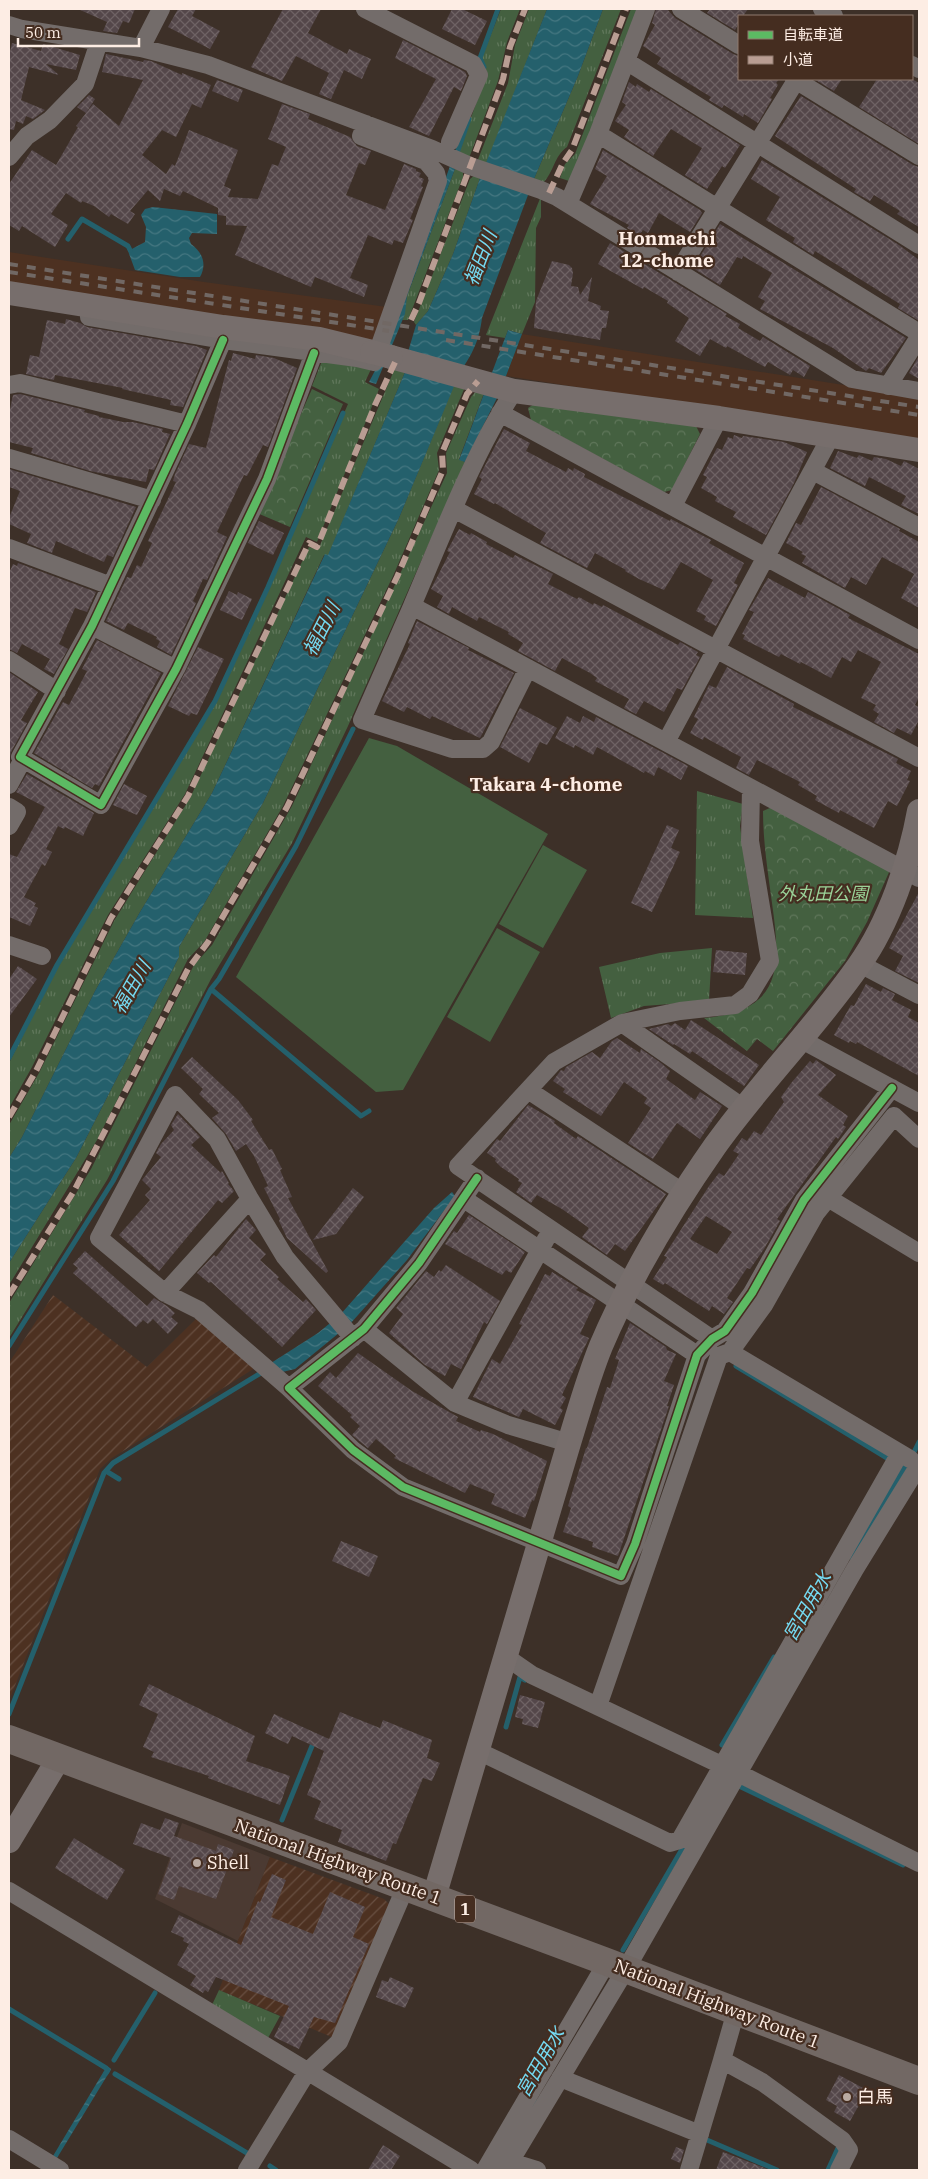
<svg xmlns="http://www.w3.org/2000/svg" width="928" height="2179" viewBox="0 0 928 2179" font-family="'IBM Plex Serif','Noto Sans JP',serif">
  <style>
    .commercial { fill: #4b3a32 }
    .industrial { fill: url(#industrial-furrows) }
    .built { fill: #4d3121 }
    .grass { fill: url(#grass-tufts) }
    .park { fill: url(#park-crowns) }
    .garden { fill: #446040 }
    .water { fill: url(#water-waves) }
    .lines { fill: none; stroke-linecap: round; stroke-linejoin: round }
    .stream { stroke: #24606c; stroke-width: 5 }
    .building { fill: url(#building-cross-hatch); fill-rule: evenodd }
    .street { stroke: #736c6a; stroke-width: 18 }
    .secondary { stroke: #776e6c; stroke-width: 24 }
    .highway { stroke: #726864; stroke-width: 28 }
    .rail { stroke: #716864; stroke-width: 4; stroke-dasharray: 9 9; stroke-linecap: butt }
    .secondary-bridge { stroke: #776e6c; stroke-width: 24 }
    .quiet { stroke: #b99d93; stroke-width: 6; stroke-dasharray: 12 6; stroke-linecap: butt }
    .cycleway-casing { stroke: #452d20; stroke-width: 11 }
    .cycleway { stroke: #5cba63; stroke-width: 8 }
    .poi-dot { fill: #baaba2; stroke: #452d20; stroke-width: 2 }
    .labels { text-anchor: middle; stroke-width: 4.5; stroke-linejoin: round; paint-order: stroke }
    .shield { fill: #452d20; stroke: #c6b3a9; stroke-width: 1 }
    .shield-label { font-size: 16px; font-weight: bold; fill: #fdede4 }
    .park-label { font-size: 18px; font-style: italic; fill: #9ad298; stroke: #452d20 }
    .street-label { font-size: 18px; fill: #fdede4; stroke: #452d20 }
    .poi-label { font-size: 18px; fill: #fdede4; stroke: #452d20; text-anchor: start }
    .neighbourhood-label { font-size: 19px; font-weight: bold; fill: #fdede4; stroke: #452d20 }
    .water-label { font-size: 19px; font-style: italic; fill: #74daf2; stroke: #452d20 }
  </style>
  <defs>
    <pattern id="industrial-furrows" width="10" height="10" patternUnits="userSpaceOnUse" patternTransform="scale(1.25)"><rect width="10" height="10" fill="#4d3121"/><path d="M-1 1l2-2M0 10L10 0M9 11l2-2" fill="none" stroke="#684f41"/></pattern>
    <pattern id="grass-tufts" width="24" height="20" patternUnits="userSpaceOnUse" patternTransform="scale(1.25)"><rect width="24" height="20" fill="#446040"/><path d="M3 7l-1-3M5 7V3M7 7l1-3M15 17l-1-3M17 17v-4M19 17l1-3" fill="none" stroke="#60775b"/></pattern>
    <pattern id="park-crowns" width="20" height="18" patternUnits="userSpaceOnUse" patternTransform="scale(1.25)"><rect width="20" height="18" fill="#446040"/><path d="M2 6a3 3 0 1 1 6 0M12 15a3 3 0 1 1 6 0" fill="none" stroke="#60775b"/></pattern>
    <pattern id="water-waves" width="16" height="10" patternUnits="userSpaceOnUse" patternTransform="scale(1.25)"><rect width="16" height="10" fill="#24606c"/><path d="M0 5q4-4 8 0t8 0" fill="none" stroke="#457781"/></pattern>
    <pattern id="building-cross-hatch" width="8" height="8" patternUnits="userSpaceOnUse" patternTransform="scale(1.25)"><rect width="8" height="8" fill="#54474a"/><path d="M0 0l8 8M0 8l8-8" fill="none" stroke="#6e6264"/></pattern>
  </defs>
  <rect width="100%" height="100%" fill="#3d3028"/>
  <path class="commercial" d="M182 1823 270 1857 238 1941 155 1899Z"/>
  <path class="industrial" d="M53 1295 147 1367 197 1318 255 1368 112 1458 100 1469 9 1701V1363Z
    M270 1857 384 1899 390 1905 334 2038 219 1990Z"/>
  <path class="built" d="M9 252 204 282 387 307 375 345 9 287Z
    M522 334 919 397V441L506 376Z"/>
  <path class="grass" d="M501 9H520L507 42 498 81 469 158 458 154 487 73 482 57Z
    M529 9H547L486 165 477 162 508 83 515 45Z
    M603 9H621L567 147C554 156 554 172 543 183L534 179 578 76Z
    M631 9H640L572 182 560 178 565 164 575 154Z
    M455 169 463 171V177L408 320H402L407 296Z
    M475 175 480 178 453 254 428 311 416 325 414 322 470 179Z
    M541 196V217L536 228 535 302 522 334 508 330 505 338 486 335Z
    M324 356 372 367 365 382 379 389 317 542 306 537 185 794 108 915 32 1067 9 1108V1063L60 962 216 701 270 586 348 404 312 386Z
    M395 368 405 372 328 556 324 555 212 793 140 912 95 991 22 1137 9 1158V1125L39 1073 114 921 190 798 309 547 318 550Z
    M454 385 465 387 437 453 439 470 393 576 283 806 204 942 188 959 97 1140 9 1285V1263L76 1158 179 957V947L263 803 399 518Z
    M477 390 484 393 459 459 465 462 348 726 292 843 211 979 107 1180 9 1338V1303L91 1169 194 965 212 945 292 806 447 473 446 453 471 397Z
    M697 791 743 804 740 826 753 918 695 915Z
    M712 948 709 1001 644 1006 611 1018 599 967 660 953Z
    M219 1990 280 2016 268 2038 212 2005Z"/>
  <path class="park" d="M312 389 343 404 290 527 257 513Z
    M537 402 696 426 700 434 672 490 664 492 531 420 528 408Z
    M772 807 890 870 867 922 845 961 773 1051 757 1039 747 1051 704 1018C783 1011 781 967 772 903 768 872 763 842 763 811Z"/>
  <path class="garden" d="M369 738 397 746 548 834 403 1090 376 1092 236 977Z
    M543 845 587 870 543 948 499 924Z
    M497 928 540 952 490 1042 447 1017Z"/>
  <path class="water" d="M547 9H603L578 76 534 179 482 318C479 341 473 353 460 372L399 518 263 803 179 947V957L76 1158 9 1263V1158L22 1137 95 991 140 912 212 793 325 554 328 555 405 372 408 352 416 325 428 311 453 254 480 178Z
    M450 166 455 169 407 296 405 314 376 384 369 382 379 363 395 320Z
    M153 207 217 214V234L192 233 189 238 191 244C203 253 207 264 200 277H180L135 270 128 251 145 242 146 227 141 215 145 209Z
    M508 330 522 334 506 376 501 380 498 396 465 462 459 460Z
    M452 1192 455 1196 407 1260 350 1324 295 1369 274 1374 257 1372 318 1333 340 1315 434 1208Z
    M107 2066 111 2069 110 2071 57 2158 53 2156Z"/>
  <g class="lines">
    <path class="stream" d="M484 67 480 58 498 9
      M457 153 469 119
      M68 239 82 219 128 246 130 250
      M211 989 361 1116 369 1111
      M9 1058 57 965 215 701 268 587 343 413
      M9 1346 113 1181 211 989 219 979 296 846 353 729
      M736 1366 887 1458
      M913 1454 919 1442
      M106 1471 119 1479
      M851 1557 906 1465
      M806 1637 821 1610
      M9 1714 104 1473 113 1463 264 1371
      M755 1726 764 1710
      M506 1727 520 1677 525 1680
      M722 1745 774 1657
      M741 1787 903 1865
      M282 1820 314 1741
      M623 1950 685 1844
      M9 2009 106 2068 108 2070 106 2073
      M114 2060 155 1993
      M115 2074 247 2153
      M707 2140 777 2170
      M506 2151 535 2102
      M270 2166 276 2170
      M828 2170 838 2148"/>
  </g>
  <path class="building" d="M78 9H135L129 23 123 21 117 33 103 31 107 22Z
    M178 9H196L192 16 220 31 210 49 168 27Z
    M283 9H321L308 33 347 54 349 49 371 59 362 79 344 70 331 99 319 94 329 73 296 56 282 81 251 67Z
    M452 9H462L487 21 475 45 442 29Z
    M656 9H667L675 18 733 54 739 56V79H779L776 83 778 85 770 98 772 99 758 123 744 114 743 117 724 105 722 108 709 100 711 97 657 64 661 58 643 46 655 25 652 23Z
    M710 9H748L743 16H739V23L735 30 707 13Z
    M403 40 465 72 467 76 461 91 454 87 429 136 409 127 436 79 395 58Z
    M12 43 41 51 43 44 80 55 76 70 46 64 59 75 29 67 21 100 45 110 33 119 26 116 23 124 16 121 14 130 9 129V56Z
    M106 54 143 62 144 60 151 61 182 75V73L211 85 201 108 192 104 176 137 162 130 142 155 166 174 172 164 175 166 189 130 238 150 224 186 231 189 228 197 258 199 272 164 278 166 286 147 268 139 282 104 310 114 308 119 350 137 357 146 371 151 365 165 359 163 346 195 385 210 404 164 416 169V171L421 173 419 177 424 179 421 186 423 187 410 219 413 220 403 243 394 240 392 245 368 235 350 278 368 285 364 297 315 277 311 287 235 255 247 226 226 225V216L218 215V208L183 191 180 196 164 189 160 201 148 190 130 211 135 214 128 224 111 214 109 217 94 206 82 201 81 203 66 193 51 214 68 225 55 247 22 226 19 231 9 225V184L32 150 56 165 78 127 76 126 93 104 119 126 143 80 102 72Z
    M814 79H842L834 91Z
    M877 79H912L919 83V144L859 107Z
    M217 80 243 90 238 102 212 91Z
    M629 82 636 87 637 84 649 92 651 89 740 145 725 168 722 166 707 189 685 175 702 148 671 129 653 156 624 137 629 130 615 121 626 105 622 102Z
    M89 95 95 99 86 113 77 107Z
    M801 96 913 165 919 167V227L897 214 900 211 874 195 870 201 854 192 856 189 775 136Z
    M603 150 700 210 702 213 690 232 659 213 648 233 643 230 639 235 627 228 629 225 590 204 607 176 595 169Z
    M762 160 899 245 919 260V321L898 308 900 304 815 251 813 255 793 242 795 238 766 220 780 197 751 179Z
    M720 224 906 338 881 373 869 368 866 371 833 348 760 309 765 301 758 297 772 273 743 256 742 259 737 257 720 285 693 268Z
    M610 243 727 314 725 316 740 324 738 328 760 341 763 337 810 366 804 377 793 370 790 375 768 362 765 367 727 346 726 348 710 339 700 356 675 341 689 318 667 303 668 301 644 287 643 289 598 264Z
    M552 261 569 265 572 268 573 273 571 286 578 287 580 295 592 277 588 301 601 306 600 310 609 311 606 328H602L600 340 534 328 536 301Z
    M66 319 80 323 87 327 196 346 207 350 183 407 170 405 171 400 122 389 123 388 55 375 54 380 26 374 30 355 39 357 47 320 65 324Z
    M233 353 255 359 256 355 274 358 297 368 268 447 263 445 247 476 244 475 217 532 227 537 207 580 203 579 193 601 196 603 171 655 157 647 160 641 156 639 157 637 128 623 124 630 106 621 127 577 131 578 137 565 141 567 152 543 148 541 176 482 173 481 175 474 189 444 206 448 229 360 231 361Z
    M919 356V379L909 373Z
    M20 394 85 410 84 412 99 416V417L123 422H133L163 429 162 432 170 434 154 470 149 469 146 482 90 471 31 453 33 448 9 442V414L13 395Z
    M504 429 530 443 526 451 566 472 568 468 573 471 574 468 585 474 584 477 670 521 671 519 711 540 709 543 744 563 734 583 738 585 716 626 704 620 706 616 696 611 713 580 681 562 664 590 639 579 625 571 626 570 595 553 587 568 540 543 546 533 495 503 494 504 474 494 482 479 479 477Z
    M734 435 742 438 743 436 784 442 807 452 794 483 766 535 733 517 736 512 715 501 717 497 701 488 707 477 703 475 717 448 722 450 728 437 733 439Z
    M838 451 857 458 859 455 872 461 874 457 886 459 901 466 904 461 906 462 919 469V514L901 505 906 496 869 477 865 486 830 468Z
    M9 469 136 507 113 557 107 555 104 562 56 541 52 553 27 543 31 534 9 524V518L20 491 9 487Z
    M821 487 900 529 899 531 919 542V608L901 598 914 574 882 557 866 585 851 577 845 588 802 563 806 556 801 554 803 552 786 543 796 523 801 525Z
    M259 521 284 533 273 555 248 543Z
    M459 529 470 535 471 533 487 542 486 544 513 558 515 555 553 574 548 584 577 599 579 597 593 605 594 603 602 607 603 605 678 645 680 642 698 652 696 655 700 657 682 690 677 688 664 712 644 701 636 714 624 708 629 699 595 681 597 678 590 673 562 658 555 671 518 651 523 643 508 634 509 632 479 617 477 621 452 607 449 614 437 607 443 596 431 589 450 552 447 551Z
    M18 563 96 592 87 612 75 608 59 644 68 649 54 674 44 669 50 659 22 644 17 653 9 649V573L13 564 17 566Z
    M768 578 805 598 808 592 850 615 848 618 919 654V697L915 705 919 707V720L911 735 897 728 894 733 874 722 879 714 873 710 876 705 861 698 881 662 858 650 851 662 842 657 831 678 801 662 800 664 781 654 779 657 743 639 745 635 742 634 754 612 749 610Z
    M229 591 237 595 238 592 252 599 242 620 220 610Z
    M417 621 469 648 468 650 514 673 480 738 432 716 430 719 407 707 404 712 382 701 410 644 408 643Z
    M97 640 161 673 99 786 95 784 92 788 34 753 63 702 69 705 87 671 82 669Z
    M198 647 224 659 197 715 191 713 189 716 168 706Z
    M727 667 794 704 793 707 898 759 896 763 911 771 907 780 910 781 897 806 888 801 874 828 840 810 839 813 815 800 817 796 798 785 800 782 757 760 749 775 736 768 741 757 704 737 703 740 690 733 698 719 694 717 709 685 716 688Z
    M9 672 38 692 21 720 27 723 11 752 9 763Z
    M520 708 557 728 547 745 540 742 529 763 500 747Z
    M567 716 580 723 583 716 594 722 596 717 688 766 681 780 658 767 654 776 645 771 644 773 597 747 593 755 575 745 574 748 555 738Z
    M27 774 94 813 83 836 65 827 64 829 58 826 46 849 52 852 45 866 42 864 24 897 36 903 34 906 38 908 30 926 9 917V854L17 857 45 807 16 792Z
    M124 784 147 796 137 815 113 805Z
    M667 825 679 830 671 848 680 852 652 912 631 903Z
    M919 892V983L895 971 903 956 889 948Z
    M716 950 747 953 745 975 713 972Z
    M18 966 37 979 9 1017V979Z
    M866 984 881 992 883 988 895 994 892 1000 911 1010 908 1017 919 1023V1076L857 1042 856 1044 850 1041 849 1043 834 1035 851 1005 854 1006Z
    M691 1020 759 1065 744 1086 692 1051 690 1054 674 1044 673 1045 649 1029 668 1024 671 1026 675 1023 685 1030Z
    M617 1038 640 1053 641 1049 661 1063 670 1071 666 1079 695 1100 700 1092 722 1106 700 1139 677 1123 653 1159 628 1143 651 1108 644 1103 647 1098 624 1082 601 1116 563 1092 565 1089 553 1081 561 1070 564 1071 566 1067 592 1052 600 1058 612 1041Z
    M192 1057 238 1100 253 1120 251 1121 269 1150 272 1149 282 1169 280 1170 292 1197 288 1198 328 1271 326 1273 287 1238 279 1221 280 1219 264 1188 268 1186 254 1156 246 1144 236 1151 226 1134 212 1118 219 1113 199 1094 203 1089 181 1068Z
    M816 1060 836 1075 818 1095 848 1116 843 1125 846 1127 838 1139 836 1137 777 1219 780 1221 764 1249 750 1269 747 1268 727 1298 733 1302 724 1314 712 1306 709 1311 665 1283 663 1285 653 1279 667 1257 664 1256 709 1186 719 1173 724 1176 739 1154 733 1151 742 1138 747 1141 754 1131 761 1135 784 1102 781 1097 792 1082 810 1061 813 1064ZM706 1216 732 1232 717 1254 690 1239Z
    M528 1105 555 1121 554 1123 576 1139 578 1136 666 1194 625 1251 615 1244 607 1255 582 1237 589 1228 562 1209 537 1195 531 1203 516 1192 522 1183 518 1181 519 1179 501 1167 495 1161 496 1159 487 1153 497 1139 500 1141Z
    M178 1114 200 1137 191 1145 221 1173 222 1171 229 1183 228 1184 234 1191 222 1203 218 1200 159 1271 119 1235 150 1200 145 1195 151 1189 142 1180 161 1157 156 1153 161 1144 174 1130 171 1125Z
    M353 1188 364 1197 336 1234 313 1240Z
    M469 1215 525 1252 511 1273 506 1270 502 1275 445 1244 454 1231 457 1233Z
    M246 1219 256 1230 249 1238 266 1254 260 1260 279 1277 277 1279 303 1302 306 1299 316 1310 282 1347 211 1282 209 1283 197 1273 214 1255 216 1257Z
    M85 1251 147 1306 154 1298 167 1306 175 1313 171 1317 178 1323 168 1334 153 1319 148 1324 143 1320 136 1327 73 1273 78 1268 73 1264Z
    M446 1265 500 1301 487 1324 484 1322 461 1369 451 1364 445 1376 425 1365 389 1333 403 1314 396 1308 426 1271 434 1277 439 1270 441 1272Z
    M552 1272 578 1288 576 1290 596 1300 580 1334 589 1338 562 1395 566 1398 560 1408 563 1410 555 1425 523 1409 519 1417 473 1397 492 1359 500 1364 522 1325 519 1324 545 1274 550 1276Z
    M630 1323 666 1347 667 1350 676 1354 664 1381 674 1385 667 1406H669L618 1556 592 1547 593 1542 563 1532 571 1508 568 1506 586 1448H587L607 1387 610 1388 619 1360 615 1359Z
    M358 1353 412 1391 458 1417 456 1421 480 1432 481 1430 493 1434 547 1461 534 1501 532 1500 525 1518 491 1504 495 1494 470 1484 465 1493 394 1458 396 1456 376 1439 368 1448 352 1435 360 1426 350 1417 352 1415 318 1386 330 1372 336 1378Z
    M341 1541 378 1556 369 1577 332 1561Z
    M149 1684 255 1736 246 1761 290 1776 280 1805 208 1778 209 1776 151 1757 154 1752 143 1747 158 1714 139 1705Z
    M520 1695 545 1702 538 1728 522 1724 523 1719 515 1717Z
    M340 1712 380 1728 383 1720 432 1740 427 1758 440 1763 432 1781 423 1778 396 1844 393 1843 386 1861 338 1842 342 1830 314 1819 321 1801 307 1795 324 1751 292 1736 288 1744 265 1733 274 1714 329 1739Z
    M165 1818 179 1823 174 1836 216 1851 218 1844 234 1850 216 1899 179 1886 174 1900 158 1894 171 1858 133 1844 141 1823 160 1830Z
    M74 1838 125 1870 107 1900 55 1868Z
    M272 1874 286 1880 271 1917 313 1934 330 1892 365 1907 353 1937 369 1944 335 2023 314 2017 299 2049 274 2037 289 2006 216 1977 208 1992 205 1990 203 1993 190 1985 196 1976 177 1965 189 1944 183 1941 184 1938 171 1932 179 1915 241 1945 258 1901 260 1903Z
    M390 1977 414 1988 405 2008 376 1997 382 1980 388 1982Z
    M839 2075 863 2088 859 2095 863 2098 850 2121 834 2112 837 2106 826 2100Z
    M383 2145 400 2156 391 2170H368Z
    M676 2147 684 2150 680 2163 671 2159Z
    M723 2152 767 2169V2170H716Z"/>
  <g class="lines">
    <path class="street" d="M365 9 473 64 479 75 450 142
      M681 9 739 45
      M822 9 834 16
      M9 25 22 29 141 48 208 65 432 149 470 166 541 190 557 197 852 379 919 391
      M141 48 161 9
      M626 61 919 245
      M912 65 919 69
      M794 79 919 156
      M598 134 919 333
      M9 157 27 136 50 120 85 84 99 42
      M568 204 598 134 646 9
      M678 272 797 79
      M89 317 223 340 357 358 374 362 438 181 436 173 426 161 361 136 366 124
      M223 340 187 424 92 626 20 757 101 805 176 669 267 479 314 353
      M9 385 20 383 187 424
      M888 386 919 337
      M514 391C473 454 442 536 412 606L919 878
      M500 413 919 640
      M9 458 152 500
      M813 471 919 527
      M673 506 719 418
      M454 509 919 758
      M9 548 111 586
      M412 606 362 720 452 749H483L491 742 528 668
      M92 626 176 669
      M9 660 57 691
      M666 742 831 436
      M9 785 23 759
      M9 807 17 812 9 826
      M9 945 42 956
      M860 964 919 995
      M622 1023 745 1109
      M802 1040 919 1103
      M528 1090 684 1193
      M477 1178 419 1263 364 1329 289 1388 353 1450 403 1487 621 1576 635 1544 697 1355 712 1339 725 1331 752 1293 804 1200 892 1088
      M828 1198 919 1253
      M464 1199 697 1355
      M165 1293 250 1199
      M364 1329 455 1403 508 1425 569 1443
      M712 1339 458 1166 554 1062 622 1023 680 1011 735 1005 750 994 770 961 750 841 751 788
      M730 1352 910 1459
      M289 1388 199 1310 165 1293 99 1238 175 1095 217 1139 250 1199 285 1257 353 1338
      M455 1403 546 1239
      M506 1657 532 1675 738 1773 919 1863
      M598 1706 719 1356 730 1352 764 1305 816 1213 894 1116 919 1139
      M478 1751 670 1843 680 1840 900 1453
      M9 1891 471 2170
      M736 2011 722 2060 762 2082 842 2140 849 2150 839 2170
      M560 2078 700 2134
      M9 2139 60 2170
      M498 2158 537 2170
      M247 2170 307 2072 339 2042 406 1886
      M485 2170 607 1962
      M505 2170 626 1969 855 1569 919 1465
      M689 2170 722 2060"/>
    <path class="secondary" d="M9 293 223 327 319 339 372 352
      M391 357 514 391 719 418 919 450
      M9 1841 59 1758
      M434 1897 569 1443C579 1411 588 1378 601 1346 630 1278 673 1206 715 1146 760 1083 815 1028 859 965 889 923 910 861 919 811"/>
    <path class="highway" d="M9 1739 607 1962 919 2081"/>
    <path class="rail" d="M9 264 919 407
      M9 272 389 331
      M446 340 919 415"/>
    <path class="secondary-bridge" d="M372 352 391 357"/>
    <path class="quiet" d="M549 193 563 163 572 150 626 9
      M411 320 419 303 503 79 510 47 525 9
      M9 1117 36 1071 111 918 188 796 309 543 317 547 375 405 397 358
      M9 1295 74 1191 188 969 208 942 287 807 397 577 443 470 442 453 467 394 478 381"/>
    <defs>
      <path id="cycleway" d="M223 340 187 424 92 626 20 757 101 805 176 669 267 479 314 353
        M477 1178 419 1263 364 1329 289 1388 353 1450 403 1487 621 1576 635 1544 697 1355 712 1339 725 1331 752 1293 804 1200 892 1088"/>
    </defs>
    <use href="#cycleway" class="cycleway-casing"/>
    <use href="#cycleway" class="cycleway"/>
  </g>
  <g class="poi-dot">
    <circle cx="197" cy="1863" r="5"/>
    <circle cx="847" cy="2097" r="5"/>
  </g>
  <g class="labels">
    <rect class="shield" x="455" y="1895.5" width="20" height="27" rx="4"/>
    <g class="shield-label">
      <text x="465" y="1915">1</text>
    </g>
    <g class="park-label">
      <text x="823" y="900">外丸田公園</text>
    </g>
    <g class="street-label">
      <text transform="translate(338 1862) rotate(20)" y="6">National Highway Route 1</text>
      <text transform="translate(717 2004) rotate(21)" y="6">National Highway Route 1</text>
    </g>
    <g class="poi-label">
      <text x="207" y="1869">Shell</text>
      <text x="857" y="2103">白馬</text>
    </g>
    <g class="neighbourhood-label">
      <text x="667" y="245">Honmachi<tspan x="667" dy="22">12-chome</tspan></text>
      <text x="546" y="791">Takara 4-chome</text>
    </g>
    <g class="water-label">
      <text transform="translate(480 258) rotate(-69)" y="7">福田川</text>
      <text transform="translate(321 629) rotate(-63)" y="7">福田川</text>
      <text transform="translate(131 987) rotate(-60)" y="7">福田川</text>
      <text transform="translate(807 1606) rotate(-60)" y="7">宮田用水</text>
      <text transform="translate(540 2062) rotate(-60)" y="7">宮田用水</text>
    </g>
  </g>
  <rect width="928" height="2179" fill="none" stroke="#fdede4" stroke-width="20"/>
  <rect x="738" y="15" width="175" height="65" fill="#452d20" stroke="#8f7a6e"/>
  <rect x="748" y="31" width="25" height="8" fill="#5cba63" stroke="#8f7a6e"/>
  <text x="783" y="40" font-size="15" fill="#fdede4">自転車道</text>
  <rect x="748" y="56" width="25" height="8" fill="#b99d93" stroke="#8f7a6e"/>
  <text x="783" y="65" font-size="15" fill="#fdede4">小道</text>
  <path d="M18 38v8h121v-8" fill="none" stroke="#fdede4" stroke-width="2.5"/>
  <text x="25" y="38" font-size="15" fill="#fdede4" stroke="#452d20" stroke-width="4" paint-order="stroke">50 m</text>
</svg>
